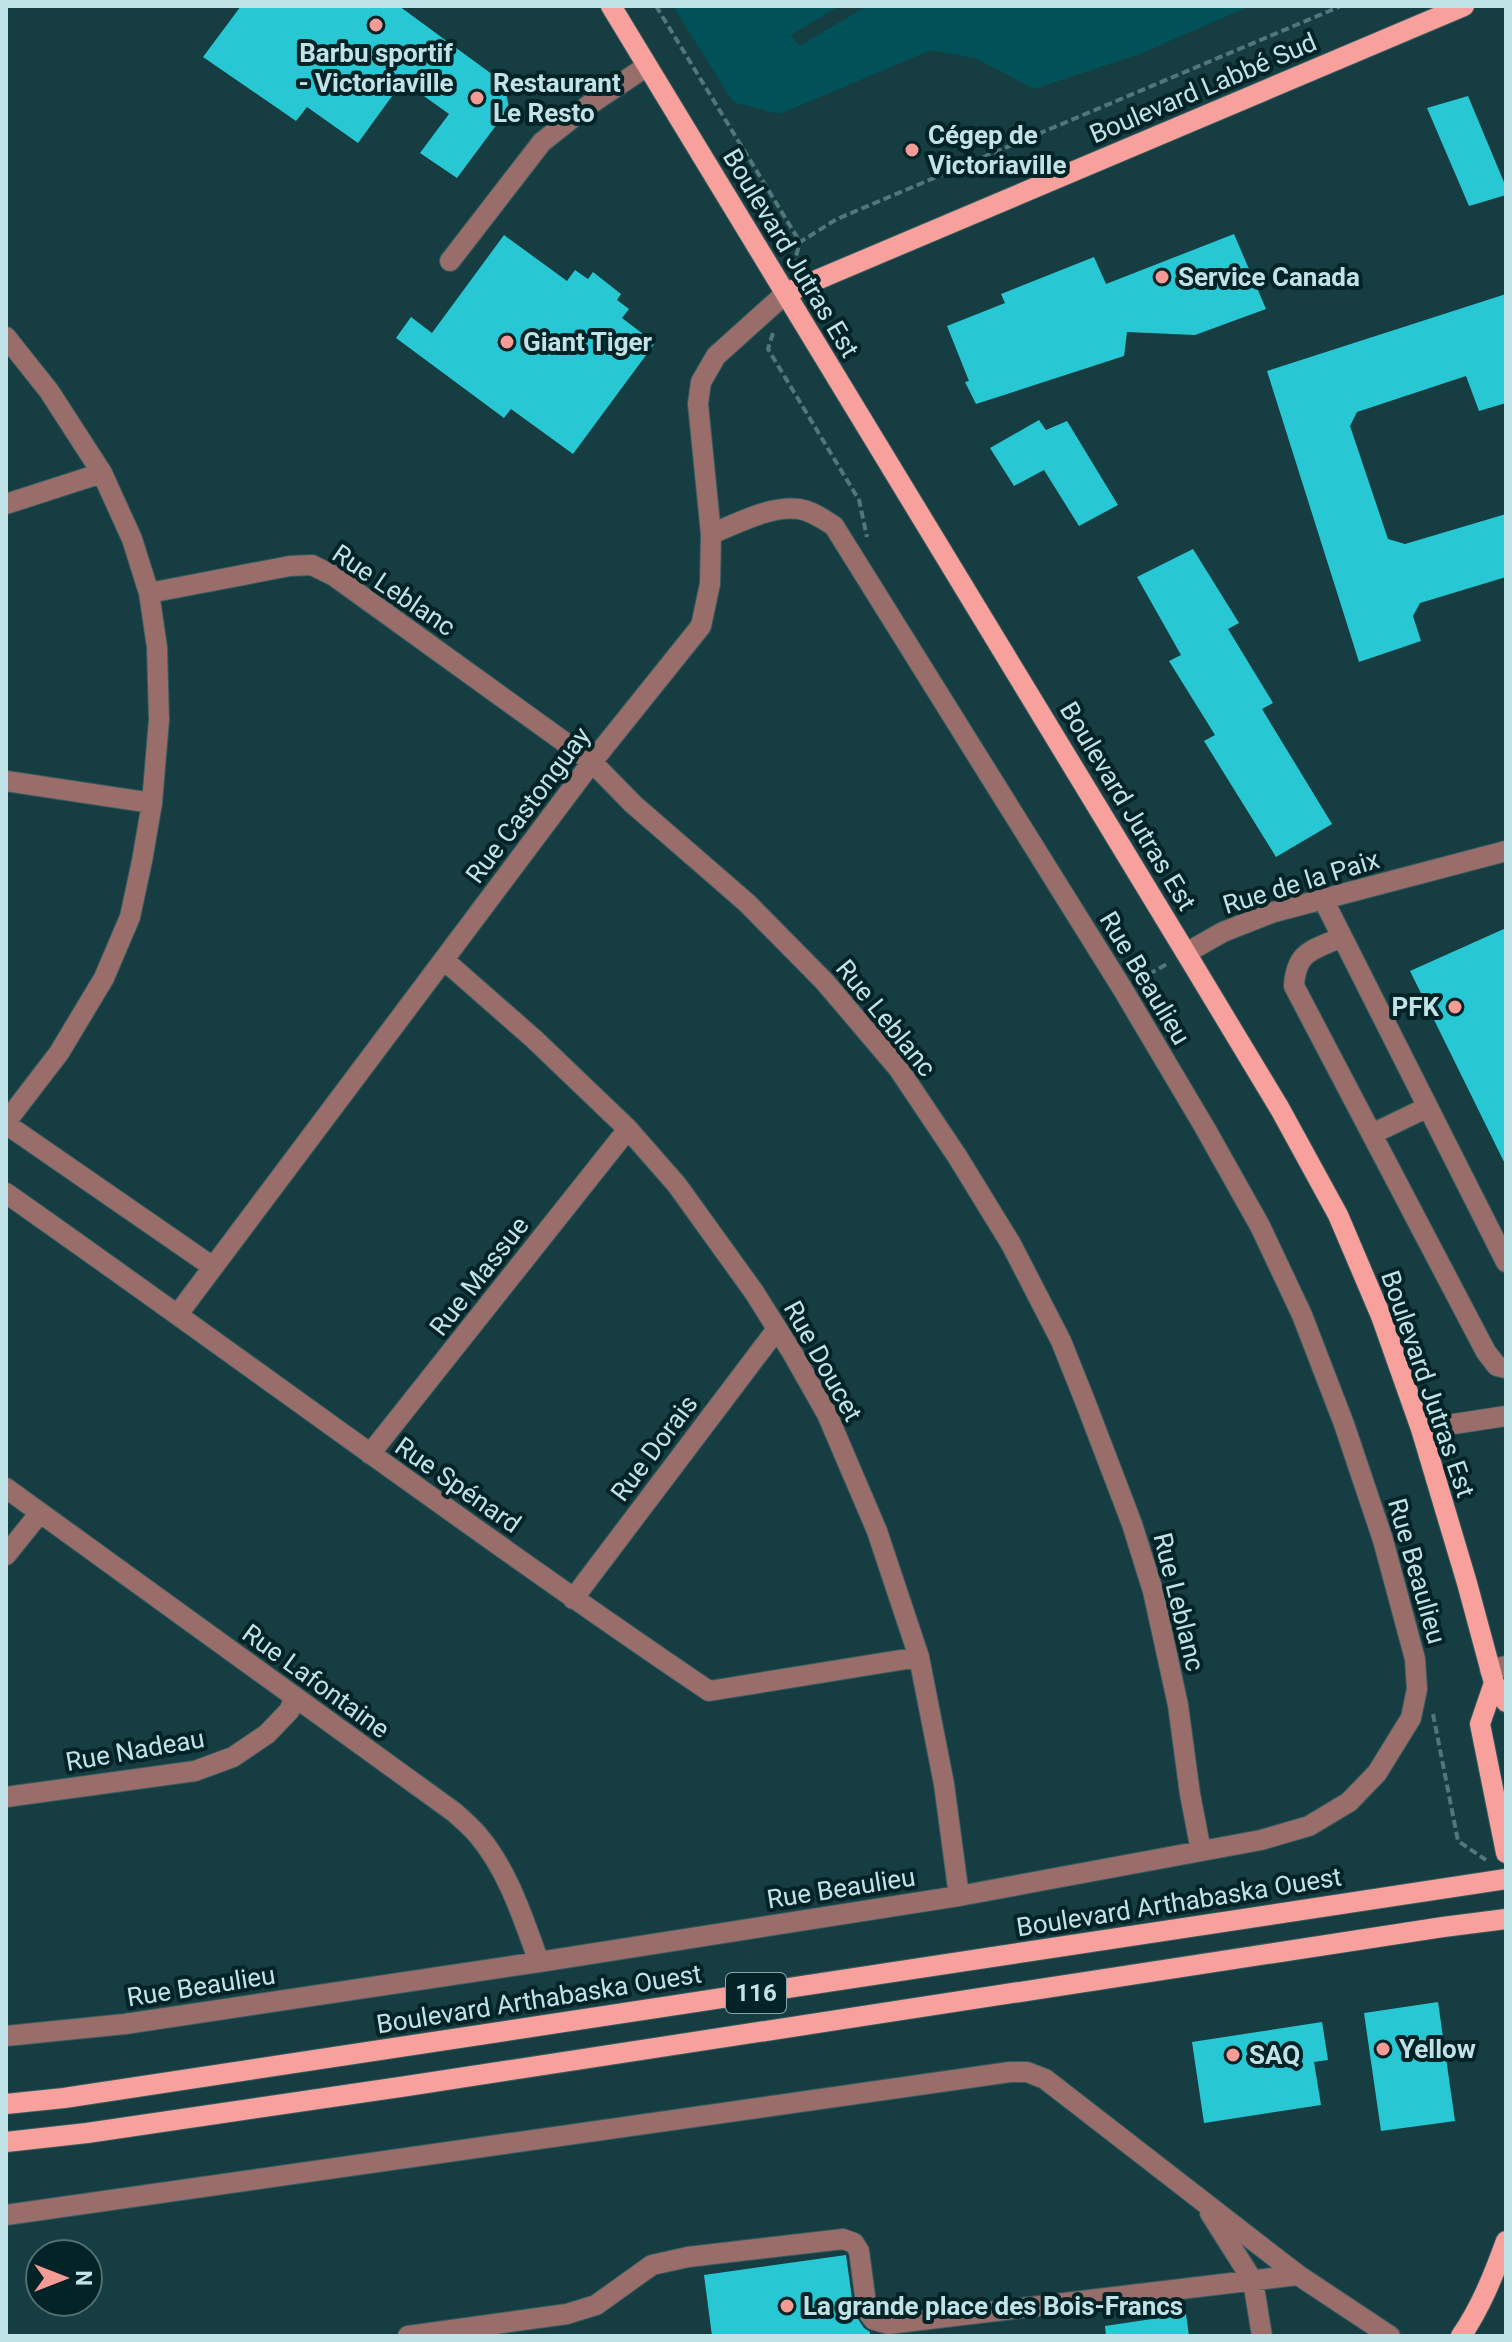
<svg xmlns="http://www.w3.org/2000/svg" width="1512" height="2342" viewBox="0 0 1512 2342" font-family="Roboto,sans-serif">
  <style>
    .green { fill: #005258 }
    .building { fill: #27c8d4 }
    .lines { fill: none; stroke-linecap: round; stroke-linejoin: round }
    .minor-casing { stroke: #355b5f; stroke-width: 22 }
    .major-casing { stroke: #355b5f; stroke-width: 22 }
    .path { stroke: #51777b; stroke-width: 4; stroke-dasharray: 8 4; stroke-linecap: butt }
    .minor { stroke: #986d6a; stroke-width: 20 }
    .major { stroke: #f8a19c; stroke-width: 20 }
    .poi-dot { fill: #f59b96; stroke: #032326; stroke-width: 3 }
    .labels { text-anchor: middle; stroke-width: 8; stroke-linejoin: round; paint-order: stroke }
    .shield { fill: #032326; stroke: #87a9ad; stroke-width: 2 }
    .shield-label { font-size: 24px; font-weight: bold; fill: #c0e3e7 }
    .poi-label { font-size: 26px; font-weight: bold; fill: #c0e3e7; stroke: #032326; text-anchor: start }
    .street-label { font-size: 26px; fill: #c0e3e7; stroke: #032326 }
  </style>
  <rect width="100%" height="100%" fill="#163d41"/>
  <path class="green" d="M673 6H839L791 35 799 46 867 6H1250L1140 54 1034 89 975 58 931 50 780 114 733 102Z"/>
  <path class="building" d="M241 6H399L504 83 509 108 457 178 420 153 449 114 403 81 358 143 307 107 296 121 203 57Z
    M1468 96 1506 187V195L1469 206 1427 108Z
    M1234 234 1266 309 1195 335 1127 332 1124 356 976 404 965 382 969 381 947 326 1005 303 1001 294 1094 257 1106 284Z
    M504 235 567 281 575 270 588 279 593 272 621 294 617 300 629 309 622 318 655 343 573 454 511 409 504 418 396 338 411 317 432 333Z
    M1506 294V403L1479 411 1466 376 1357 412 1350 426 1388 539 1405 544 1506 514V577L1420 603 1413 616 1421 641 1359 662 1267 371Z
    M1039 420 1046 430 1067 421 1118 505 1079 526 1044 470 1014 486 990 448Z
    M1193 549 1239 623 1228 629 1273 703 1262 709 1332 824 1276 857 1204 741 1215 735 1169 661 1181 655 1137 577Z
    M1506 928V1166L1410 971Z
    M1438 2002 1455 2121 1381 2131 1364 2013Z
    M1322 2022 1328 2060 1314 2062 1321 2105 1204 2123 1192 2042Z
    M846 2255 854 2313 864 2328 870 2332V2336H712L704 2275Z
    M1186 2314 1189 2336H1106L1105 2326Z"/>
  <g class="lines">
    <defs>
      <path id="minor" d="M450 261 542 142 589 105 647 66
        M6 337 49 391 102 473 132 539 149 593 157 647 159 720 152 803 142 861 130 917 104 978 59 1053 6 1122
        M6 504 102 473
        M149 593 290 566 312 565 334 576 592 762 633 804 747 903 824 981 898 1068 957 1156 1011 1244 1061 1341 1085 1401 1132 1524 1153 1591 1178 1705 1190 1794 1201 1851
        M6 781 152 803
        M1323 899 1506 1262
        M1342 937C1314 950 1296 950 1294 986L1486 1352 1497 1366 1506 1368
        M1186 953 1223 932 1274 912 1506 851
        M444 960 534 1039 628 1129 677 1185 754 1292 793 1354 827 1414 877 1531 919 1657 944 1784 959 1896
        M6 1124 213 1267
        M1372 1134 1428 1107
        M6 1193C241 1358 471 1530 709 1691L919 1657
        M178 1314 592 762 701 626 710 584 711 534 698 404 701 382 716 356 786 293
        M1421 1429 1506 1416
        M370 1454 628 1129
        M6 1488 454 1812C462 1819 470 1826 477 1834 508 1870 523 1918 539 1962
        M6 1555 39 1514
        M573 1599 777 1329
        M1490 1670 1506 1666
        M6 1797 195 1771 233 1757 267 1734 289 1711 295 1698
        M6 2036 125 2024 539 1962 959 1896 1261 1840 1309 1826 1349 1802 1377 1773 1411 1718 1417 1689 1415 1659 1383 1540 1344 1424 1302 1315 1260 1226 1205 1128 1122 988 834 526C823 519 812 511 799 509 771 505 736 524 711 534
        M1210 2213 1253 2281 1262 2336
        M6 2215 1010 2072H1027L1045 2079 1298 2275 1390 2336
        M408 2336 567 2314 596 2305 652 2265 688 2257 843 2239 854 2243 859 2251 867 2311 874 2320 888 2324 1298 2275"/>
      <path id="major" d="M611 6 1186 953 1280 1109 1338 1215 1381 1316 1421 1429 1467 1583 1494 1683 1506 1702
        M786 293 1464 6
        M1494 1683 1480 1724 1506 1853
        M6 2104 64 2098 1506 1879
        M6 2142 87 2133 407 2086 1443 1927 1506 1919
        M1461 2336C1481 2307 1494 2274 1506 2241"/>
    </defs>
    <use href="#minor" class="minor-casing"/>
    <use href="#major" class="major-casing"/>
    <path class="path" d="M656 6 800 242
      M793 267 800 242 837 219 1341 6
      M773 333 768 349 859 500 867 537
      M1138 980 1169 963
      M1433 1714 1458 1841 1486 1860"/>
    <use href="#minor" class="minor"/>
    <use href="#major" class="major"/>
  </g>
  <g class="poi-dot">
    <circle cx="376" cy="25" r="8"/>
    <circle cx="477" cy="98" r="8"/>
    <circle cx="912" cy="150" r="8"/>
    <circle cx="1162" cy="277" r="8"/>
    <circle cx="507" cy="342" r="8"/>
    <circle cx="1455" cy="1007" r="8"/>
    <circle cx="1383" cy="2049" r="8"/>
    <circle cx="1233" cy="2055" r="8"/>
    <circle cx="787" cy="2306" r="8"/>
  </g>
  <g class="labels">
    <rect class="shield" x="726" y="1973" width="60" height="40" rx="6"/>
    <g class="shield-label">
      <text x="756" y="2001">116</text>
    </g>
    <g class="poi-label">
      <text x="376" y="62" text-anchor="middle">Barbu sportif<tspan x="376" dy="30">- Victoriaville</tspan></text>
      <text x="493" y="92">Restaurant<tspan x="493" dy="30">Le Resto</tspan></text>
      <text x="928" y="144">Cégep de<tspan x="928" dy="30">Victoriaville</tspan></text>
      <text x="1178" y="286">Service Canada</text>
      <text x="523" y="351">Giant Tiger</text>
      <text x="1439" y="1016" text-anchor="end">PFK</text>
      <text x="1399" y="2058">Yellow</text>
      <text x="1249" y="2064">SAQ</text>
      <text x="803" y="2315">La grande place des Bois-Francs</text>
    </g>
    <g class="street-label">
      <text transform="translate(1203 88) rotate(-23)" y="9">Boulevard Labbé Sud</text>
      <text transform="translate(791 253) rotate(59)" y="9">Boulevard Jutras Est</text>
      <text transform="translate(394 590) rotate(34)" y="9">Rue Leblanc</text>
      <text transform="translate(528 805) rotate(-53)" y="9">Rue Castonguay</text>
      <text transform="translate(1128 806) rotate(59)" y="9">Boulevard Jutras Est</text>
      <text transform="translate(1301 882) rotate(-17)" y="9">Rue de la Paix</text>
      <text transform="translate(1145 978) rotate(59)" y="9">Rue Beaulieu</text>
      <text transform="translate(886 1018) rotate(51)" y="9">Rue Leblanc</text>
      <text transform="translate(479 1276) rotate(-52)" y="9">Rue Massue</text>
      <text transform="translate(823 1361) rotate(61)" y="9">Rue Doucet</text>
      <text transform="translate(1428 1384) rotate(71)" y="9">Boulevard Jutras Est</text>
      <text transform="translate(654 1448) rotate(-53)" y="9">Rue Dorais</text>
      <text transform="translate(458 1485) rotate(35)" y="9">Rue Spénard</text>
      <text transform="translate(1417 1571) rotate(74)" y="9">Rue Beaulieu</text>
      <text transform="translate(1179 1602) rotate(76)" y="9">Rue Leblanc</text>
      <text transform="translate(316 1681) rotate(36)" y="9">Rue Lafontaine</text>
      <text transform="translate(135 1750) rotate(-10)" y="9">Rue Nadeau</text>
      <text transform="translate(841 1888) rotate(-9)" y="9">Rue Beaulieu</text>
      <text transform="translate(1179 1902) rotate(-9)" y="9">Boulevard Arthabaska Ouest</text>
      <text transform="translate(201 1986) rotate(-9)" y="9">Rue Beaulieu</text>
      <text transform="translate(539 1999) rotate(-9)" y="9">Boulevard Arthabaska Ouest</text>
    </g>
  </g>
  <rect width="1512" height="2342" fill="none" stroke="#c0e3e7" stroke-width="16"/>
  <g transform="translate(64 2278) rotate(90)"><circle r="38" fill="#032326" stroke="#4f7073" stroke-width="2"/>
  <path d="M0-6L14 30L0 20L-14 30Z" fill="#f59b96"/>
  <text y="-12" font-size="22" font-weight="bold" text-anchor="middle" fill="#c0e3e7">N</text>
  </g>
</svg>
